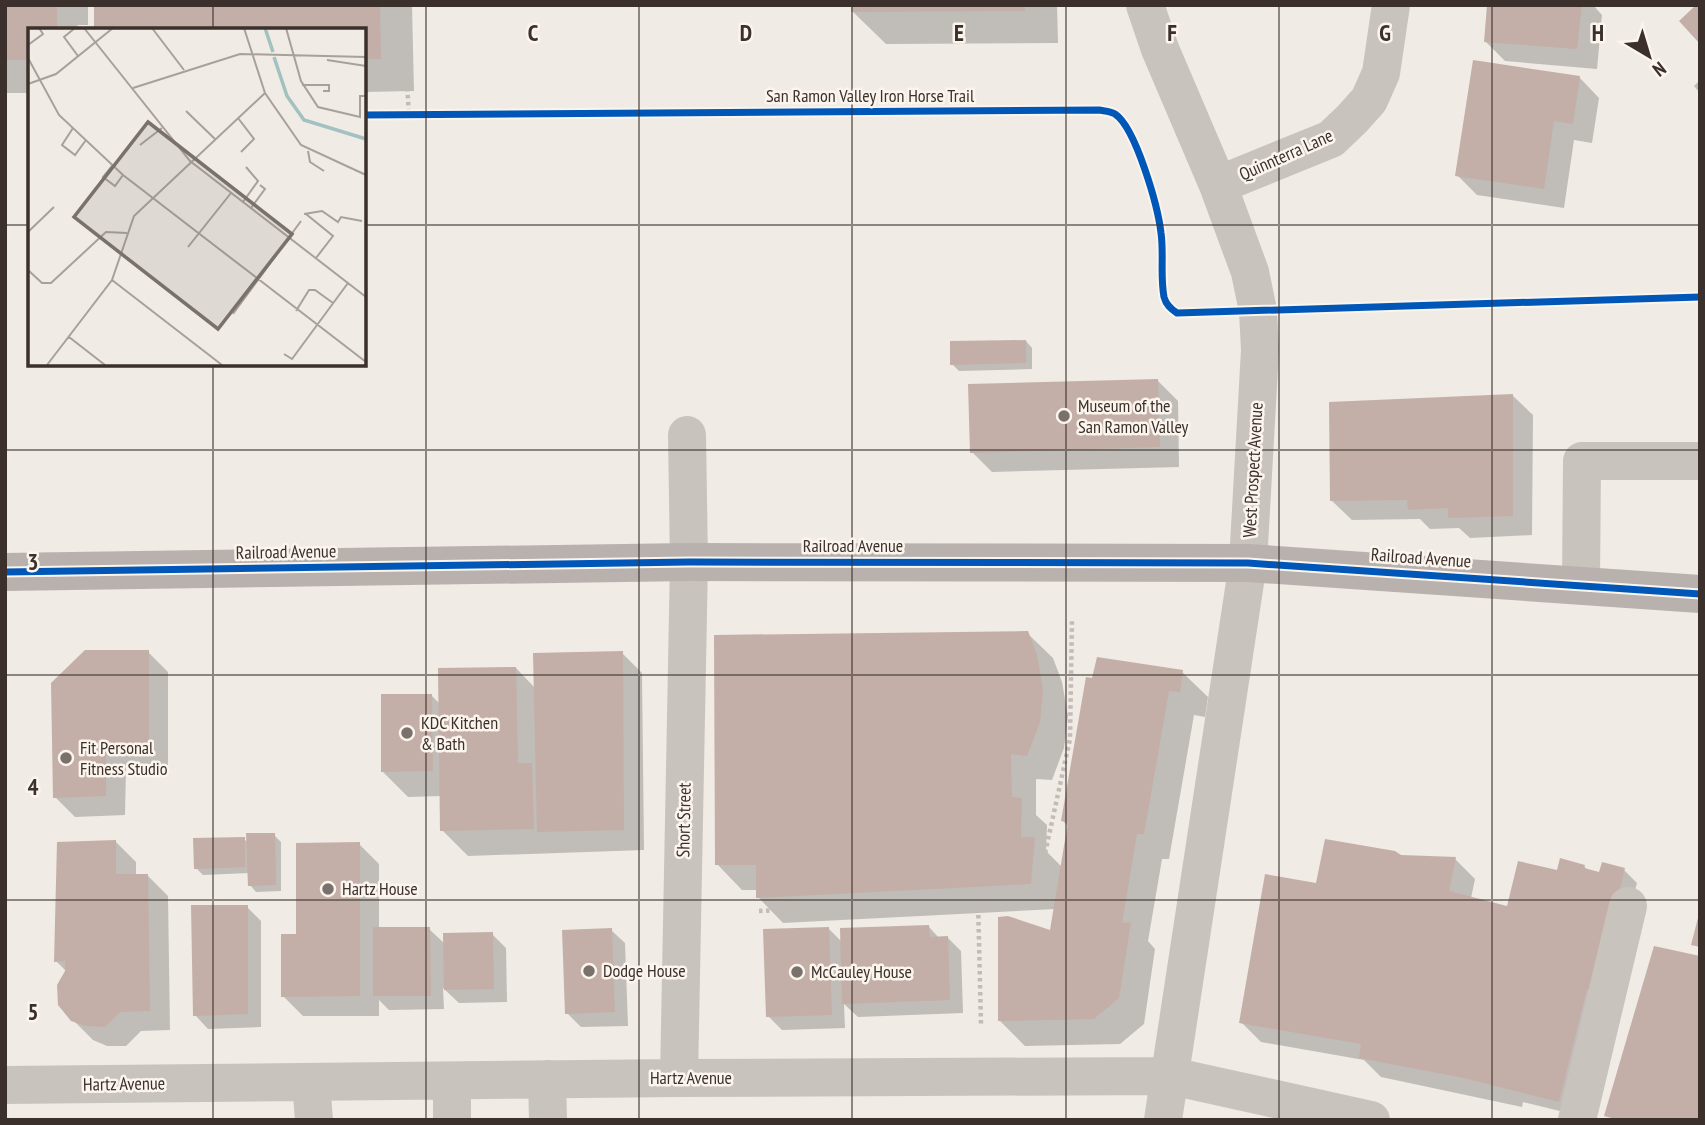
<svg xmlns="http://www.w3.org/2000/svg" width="1705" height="1125" viewBox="0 0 1705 1125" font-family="'PT Sans Narrow',sans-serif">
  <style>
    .shadow { fill: #0003 }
    .building { fill: #c3afa7 }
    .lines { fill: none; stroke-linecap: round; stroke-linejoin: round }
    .path { stroke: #c2bbb6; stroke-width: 4.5; stroke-dasharray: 3.5 3.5; stroke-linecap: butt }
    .minor { stroke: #c9c3be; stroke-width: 38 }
    .major { stroke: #b8b1ad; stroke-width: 38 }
    .cycleway-casing { stroke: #fbf5ee; stroke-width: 11 }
    .cycleway { stroke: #0057b8; stroke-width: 7 }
    .grid { fill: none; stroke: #3b302b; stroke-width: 2; stroke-opacity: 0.55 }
    .poi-dot { fill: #7a716c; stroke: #fbf5ee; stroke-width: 2.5 }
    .labels { text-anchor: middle; stroke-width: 5; stroke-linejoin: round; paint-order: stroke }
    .street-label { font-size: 18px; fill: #3b302b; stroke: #fbf5ee }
    .poi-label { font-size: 18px; fill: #3b302b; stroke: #fbf5ee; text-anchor: start }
    .inset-river { fill: none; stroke: #a1c2c1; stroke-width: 3.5 }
    .inset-road { fill: none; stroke: #a8a09b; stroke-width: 2 }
    .view { fill: #7a716c; fill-opacity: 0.15; stroke: #7a716c; stroke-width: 3.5 }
    .inset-edge { fill: none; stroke: #3b302b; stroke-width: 3.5 }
    .grid-label { font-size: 23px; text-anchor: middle; font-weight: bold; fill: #3b302b; stroke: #fbf5ee; stroke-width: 5; stroke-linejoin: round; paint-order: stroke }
  </style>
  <rect width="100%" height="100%" fill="#f0ebe5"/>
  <path class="shadow" d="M5 5H88V25H77L82 30H30V93H5Z
    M95 5H412L414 91 364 92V30Z
    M852 5H1057L1058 43 886 44 852 11Z
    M1488 5H1593L1602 15 1597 69 1505 61 1485 41Z
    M1579 77 1599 98 1592 143 1574 140 1564 208 1477 195 1457 175Z
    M1700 80V93L1694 86Z
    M1026 341 1032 348V369L959 371 952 364Z
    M1158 381 1178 401 1179 467 992 472 972 452Z
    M1512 395 1533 415 1532 535 1470 538 1459 528 1430 529 1420 519 1352 520 1331 500Z
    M1027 633 1053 658 1062 682 1068 716 1064 748 1052 780 1036 779V815L1047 825 1046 851 1062 867 1069 827 1062 820 1182 672 1208 697 1205 717 1194 715 1169 859H1162L1148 941 1155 949 1144 1024 1120 1044 1025 1046 999 1020 1052 933 1055 909 783 923 758 897V890H742L717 864Z
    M148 652 168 672V766L126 768 125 815 75 817 55 797Z
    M622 653 642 673 644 850 468 856 442 830V796L408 797 383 772 431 695 440 704 516 668 535 688Z
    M274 835 281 842V891L256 892 250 885 249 873 203 875 196 868 244 839 248 843Z
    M116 842 136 862V876L147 875 168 896 170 1030 141 1031 126 1046H107L93 1040 72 1019 67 972 56 961Z
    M359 844 379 864V929H429L445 944 492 934 506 948 507 1002 459 1003 443 988 444 1009 389 1010 379 1000V1016H303L283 996 298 936Z
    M1401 857 1455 859 1475 879 1471 898 1508 908 1558 872 1584 866 1588 871 1601 874 1624 870 1637 883 1572 1114 1523 1102 1522 1107 1381 1077 1364 1060 1261 1042 1241 1022 1318 885Z
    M247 907 261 921V1027L208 1029 195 1015Z
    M929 927 939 938 947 937 961 951 963 1013 858 1017 844 1004 845 1028 782 1030 768 1016 828 928 842 942Z
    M611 930 625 943 628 1026 581 1027 567 1013Z"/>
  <path class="building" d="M5 5H57V30H30V60H5Z
    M94 5H380L381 59H364V30H94Z
    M851 5H1025V11L851 12Z
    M1487 5H1582L1577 49 1484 42Z
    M1696 5H1700V44L1679 21Z
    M1473 60 1580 76 1573 124 1554 121 1544 189 1455 176Z
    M1026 340V363L950 365V341Z
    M1158 379 1160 447 970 453 968 384Z
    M1513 394V516L1448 518V508L1408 510 1407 500 1330 501 1329 402Z
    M1028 631 1037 655 1043 690 1040 722 1027 756 1011 754 1012 797 1022 798 1021 837H1035L1031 884 756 898V865H715L714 635Z
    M85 650H149V746L106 748V796L53 798 51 683Z
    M623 651 624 830 537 832 533 653Z
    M1097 657 1183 670 1180 692 1169 691 1144 834H1137L1122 923 1131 922 1119 998 1094 1019 998 1021V917L1008 916 1050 930 1068 822 1061 821 1086 677 1092 678Z
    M516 667 518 763H532L534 829 440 831 438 668Z
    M381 694H432L433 771 381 772Z
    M246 833H275L276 885 248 886Z
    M245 837V867L194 869 193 838Z
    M1325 839 1395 851 1401 855 1456 857 1449 891 1507 906 1518 861 1557 870 1560 858 1585 865 1584 868 1599 872 1602 862 1625 868 1594 991 1587 989 1559 1102 1464 1078 1359 1058 1361 1044 1239 1023 1265 874 1316 883Z
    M116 840V874H148L150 1011 120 1012 105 1027 86 1026 71 1021 58 1005 57 985 65 971V961L54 962 57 842Z
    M360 842V996L281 997V934H296V843Z
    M191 905H248V1014L193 1016Z
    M1699 914H1700V947L1691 945Z
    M929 925 930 937 948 936 950 1000 842 1004 840 928Z
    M373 927H430L431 996H373Z
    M829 927 832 1015 766 1017 763 929Z
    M612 928 615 1012 565 1014 562 930Z
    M493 932 494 989 444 990 443 933Z
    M1654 946 1700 956V1120H1619L1604 1116Z"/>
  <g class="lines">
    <path class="path" d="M406 67 409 115
      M978 901 981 1024
      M759 911 1013 899C1024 895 1031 891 1039 881L1070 739 1072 619"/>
    <path class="minor" d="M1145 5 1160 49 1218 185 1250 272 1258 311 1260 350 1248 563 1163 1120
      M1218 185 1331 139 1352 119 1369 100 1381 73 1391 5
      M1581 585 1582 461H1700
      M679 1078 689 562 687 435
      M547 1079 548 1120
      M311 1082 314 1120
      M452 1082V1120
      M5 1085 679 1078 1171 1076 1371 1120
      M1577 1120 1628 906"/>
    <path class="major" d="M5 572 689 562 1248 563 1700 594"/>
    <defs>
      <path id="cycleway" d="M364 115 1099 110C1104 111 1111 111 1115 114 1136 128 1158 207 1161 233 1164 254 1160 276 1164 297 1166 305 1171 309 1177 313L1700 297
        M5 572 689 562 1248 563 1700 594"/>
    </defs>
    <use href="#cycleway" class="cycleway-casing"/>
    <use href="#cycleway" class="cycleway"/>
  </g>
  <path class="grid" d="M213 5V30M426 5V1120M639 5V1120M852 5V1120M1066 5V1120M1279 5V1120M1492 5V1120M5 225H30M364 225H1700M213 364V1120M5 450H1700M5 675H1700M5 900H1700"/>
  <g class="poi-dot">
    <circle cx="1064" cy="416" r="7"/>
    <circle cx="407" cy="733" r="7"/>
    <circle cx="66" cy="758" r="7"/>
    <circle cx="328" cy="889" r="7"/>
    <circle cx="589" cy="971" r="7"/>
    <circle cx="797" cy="972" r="7"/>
  </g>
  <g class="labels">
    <g class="street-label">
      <text x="870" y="102">San Ramon Valley Iron Horse Trail</text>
      <text transform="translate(1286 155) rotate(-24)" y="6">Quinnterra Lane</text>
      <text transform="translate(1253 470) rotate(-87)" y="6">West Prospect Avenue</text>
      <text x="853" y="552">Railroad Avenue</text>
      <text transform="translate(286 552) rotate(-1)" y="6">Railroad Avenue</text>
      <text transform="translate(1421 558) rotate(4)" y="6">Railroad Avenue</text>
      <text transform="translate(684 820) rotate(-89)" y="6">Short Street</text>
      <text x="691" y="1084">Hartz Avenue</text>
      <text transform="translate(124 1084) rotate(-1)" y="6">Hartz Avenue</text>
    </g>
    <g class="poi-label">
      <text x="1078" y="412">Museum of the<tspan x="1078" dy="21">San Ramon Valley</tspan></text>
      <text x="421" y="729">KDC Kitchen<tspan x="421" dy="21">&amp; Bath</tspan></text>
      <text x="80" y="754">Fit Personal<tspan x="80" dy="21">Fitness Studio</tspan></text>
      <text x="342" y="895">Hartz House</text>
      <text x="603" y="977">Dodge House</text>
      <text x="811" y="978">McCauley House</text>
    </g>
  </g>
  <g transform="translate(28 28)">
    <rect width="338" height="338" fill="#f0ebe5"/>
    <path class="inset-river" d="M237 0 245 24M246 29 259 68 276 92 338 111"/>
    <path class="inset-road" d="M47 0 36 9 50 28M56 0 162 133 338 269M124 0 156 42M216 0 237 65 273 117 338 147M258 0 273 53 290 79 332 89V68H338M0 17 15 6 11 0M0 30 31 87 95 147 338 334M299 32 338 38M0 56 28 46 85 0M274 57H301V63H295M105 60 212 26 338 29M158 83 187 111M210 90 226 111 213 124M45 100 34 117 47 127 58 112M112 117 134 100M280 123 282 134 296 143M84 138 75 149 87 158 95 147M215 174 230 153 218 139M223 180 237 161 232 157M276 186 294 183 310 194 313 189 334 193M278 186 305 208 288 230M0 204 26 179M160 219 203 165M0 242 14 255H23L78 204 99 205M84 252 194 337M268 283 281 262H287L305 275M205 286 273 193M41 309 77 337M256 326 264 331 320 255M19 337 84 252 106 188 237 65"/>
    <path class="view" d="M120 94 264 206 190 301 46 189Z"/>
    <rect width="338" height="338" class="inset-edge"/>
  </g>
  <g class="grid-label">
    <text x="533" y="41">C</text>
    <text x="746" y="41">D</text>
    <text x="959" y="41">E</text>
    <text x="1172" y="41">F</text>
    <text x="1385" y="41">G</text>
    <text x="1598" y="41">H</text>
    <text x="33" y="570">3</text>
    <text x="33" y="795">4</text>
    <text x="33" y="1020">5</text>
  </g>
  <rect width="1705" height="1125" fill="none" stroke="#3b302b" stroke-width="14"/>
  <g transform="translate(1649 56) rotate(142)" stroke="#fbf5ee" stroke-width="5" paint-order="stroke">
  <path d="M0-5L12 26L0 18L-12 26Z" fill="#3b302b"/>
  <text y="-10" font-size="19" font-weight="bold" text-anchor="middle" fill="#3b302b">N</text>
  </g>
</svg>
